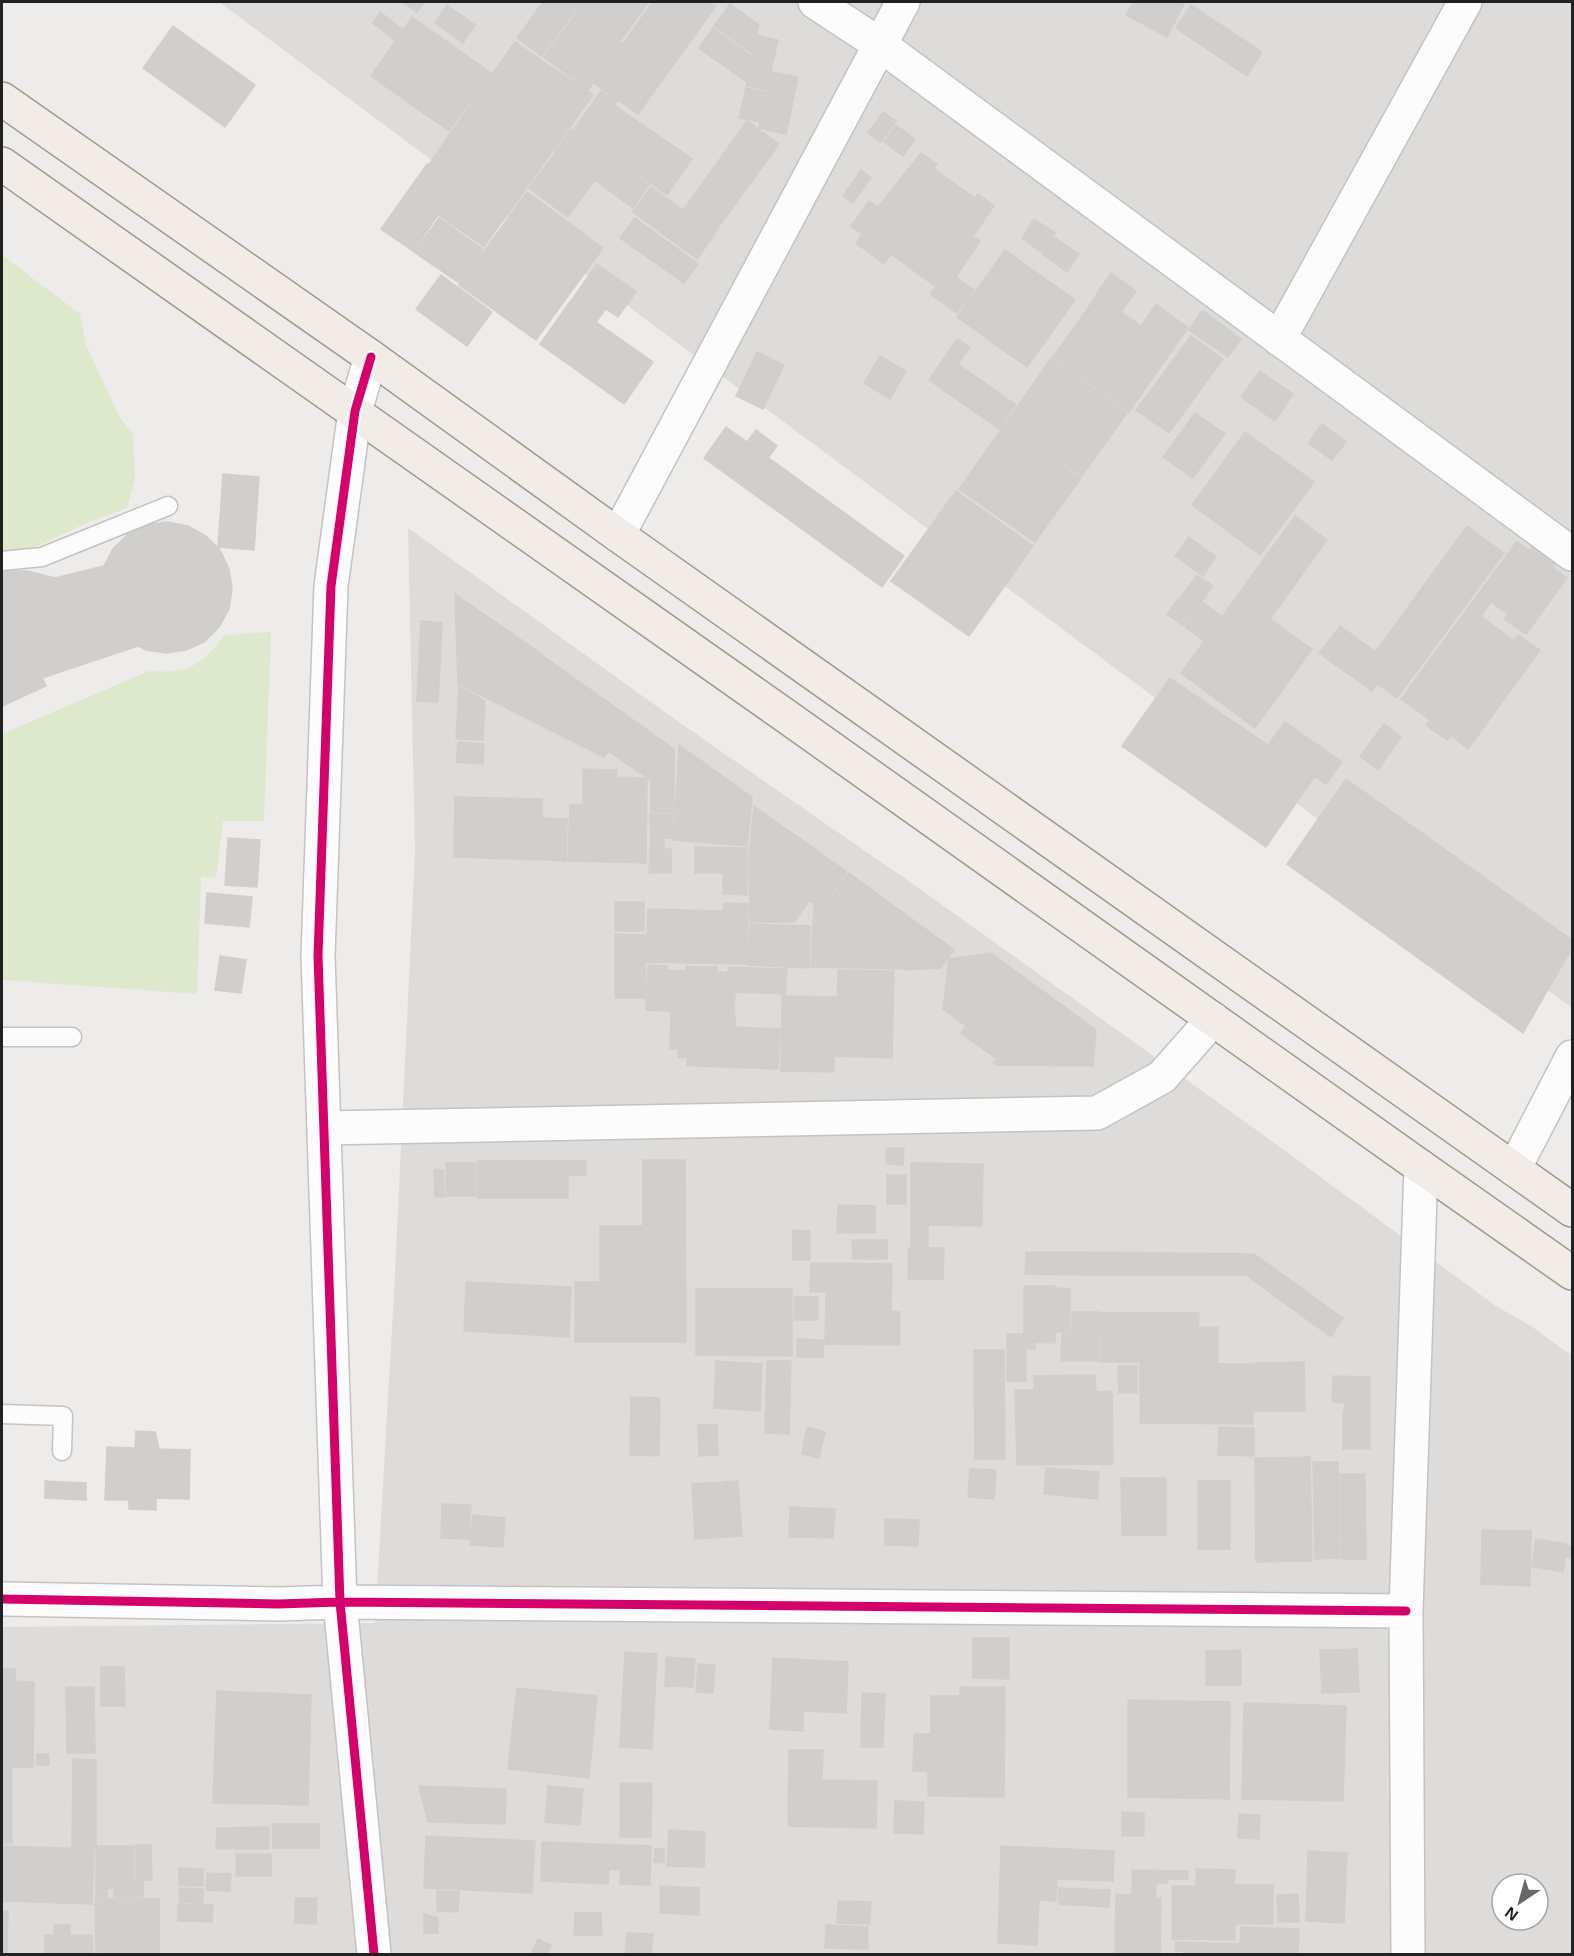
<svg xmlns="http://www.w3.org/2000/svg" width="1574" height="1956" viewBox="0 0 1574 1956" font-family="Helvetica,sans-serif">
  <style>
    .residential { fill: #dedcdb; fill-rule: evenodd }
    .grass { fill: #dee8cc }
    .building { fill: #d1cfcd; stroke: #d1cecc; stroke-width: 1.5 }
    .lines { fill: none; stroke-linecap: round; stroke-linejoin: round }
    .service-casing { stroke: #c4c3c2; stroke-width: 21 }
    .minor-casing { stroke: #c4c3c2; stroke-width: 36 }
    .primary-casing { stroke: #a39888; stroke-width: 36 }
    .service { stroke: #fcfcfc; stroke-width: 18 }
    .minor { stroke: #fcfcfc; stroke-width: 33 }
    .primary { stroke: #f1ece7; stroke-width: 33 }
    .cycleway-casing { stroke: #fff; stroke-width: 13 }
    .cycleway { stroke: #d6006c; stroke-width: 9 }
  </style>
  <rect width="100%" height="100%" fill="#eeecea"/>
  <path class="residential" d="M219 2H1572V1008Z
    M408 528 683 725 920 889 1269 1139 1496 1306 1531 1326 1572 1356V1954H2V1627L375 1623 394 1294 415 851ZM1502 1884H1538V1920H1502Z"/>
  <path class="grass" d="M2 255 80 314 86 345 120 418 133 433 135 479 127 508 89 522 29 550H2Z
    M271 632 264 821H223L216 878 201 877 197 994 2 980V734L149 671C190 674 200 665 225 635Z"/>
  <path class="building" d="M402 2H425L417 12Z
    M543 2H566L576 9 542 56 517 38Z
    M568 2H583L578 9Z
    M584 2H649L621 40 578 10Z
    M653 2H709L716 6 638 114 594 83Z
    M1133 2H1185L1167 37 1126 15Z
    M730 4 759 25 752 53 714 26Z
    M447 5 475 25 463 43 435 23Z
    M1191 5 1262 52 1247 76 1176 28Z
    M578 10 622 43 588 90 544 57Z
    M380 12 402 29 395 40 373 23Z
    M412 17 491 73 449 131 371 76Z
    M173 26 255 85 225 127 143 68Z
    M713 28 752 56 745 81 699 48Z
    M757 35 778 40 767 90 746 86Z
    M515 42 593 95 570 127 493 73Z
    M771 72 798 77 786 134 759 128Z
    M492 74 569 128 505 218 429 164Z
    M746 88 766 92 760 122 739 118Z
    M601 91 617 101 614 105 692 159 667 195 574 130Z
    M883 112 896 121 881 142 868 133Z
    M747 121 779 144 715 232 684 209Z
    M896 125 915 139 903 156 884 142Z
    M571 129 649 185 633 208 555 151Z
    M555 153 594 181 568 217 529 188Z
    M921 153 937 164 934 169 975 198 978 194 994 206 973 236 980 241 956 277 974 290 957 313 930 294 936 287 891 254 884 264 856 243 862 234 851 226 869 201 878 207Z
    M427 164 504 219 484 247 438 215 413 251 381 229Z
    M861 170 871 178 853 203 843 196Z
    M651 187 715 234 697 259 633 212Z
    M527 192 603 248 536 340 459 285Z
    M439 218 483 249 459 283 414 252Z
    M635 218 698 264 684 283 620 238Z
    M1034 219 1055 233 1041 252 1022 238Z
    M1054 237 1079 254 1067 272 1042 254Z
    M1005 250 1075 300 1027 367 957 317Z
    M597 264 624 283 597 321 570 302Z
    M1111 273 1136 291 1122 311 1097 293Z
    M441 275 492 312 467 346 416 309Z
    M625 283 636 292 618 317 606 309Z
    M1097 295 1141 326 1156 304 1188 328 1129 412 1053 357Z
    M569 303 653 362 624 404 540 344Z
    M1202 310 1241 339 1228 357 1189 330Z
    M1191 336 1223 359 1169 433 1136 410Z
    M957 339 970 347 958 364 1016 405 999 429 929 380Z
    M757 352 784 365 763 409 736 396Z
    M880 356 906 371 890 399 864 383Z
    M1051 358 1127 413 1082 476 1006 423Z
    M1260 371 1293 394 1275 421 1241 397Z
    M1195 413 1225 434 1193 478 1163 457Z
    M1005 424 1081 478 1035 542 959 489Z
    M1322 424 1346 442 1332 460 1308 443Z
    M726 427 904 556 882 587 704 458Z
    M756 430 777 446 768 458 747 442Z
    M1245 432 1314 482 1260 555 1192 505Z
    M223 474 259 477 254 550 218 547Z
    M956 491 1033 546 969 636 891 581Z
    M1295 516 1327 540 1270 619 1312 649 1255 728 1181 673Z
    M167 522 188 526 206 536 220 550 229 569 232 589 229 609 219 627 204 642 186 650 166 653 146 650 138 646 42 678 46 686 2 706V571H28L55 578 104 566 113 549 128 534 147 525Z
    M1467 526 1504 553 1397 698 1378 684 1393 664 1376 651Z
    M1189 537 1216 557 1203 576 1175 556Z
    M1517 541 1529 551 1532 547 1555 564 1553 568 1567 578 1526 634 1504 619 1508 614 1491 602 1481 616 1514 641 1518 635 1540 650 1468 749 1451 735 1447 740 1426 725 1430 720 1401 699Z
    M1197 575 1213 586 1196 610 1180 598Z
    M455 594 543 655 505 707 458 684Z
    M1178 599 1195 611 1183 626 1167 614Z
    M1203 603 1221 616 1203 640 1185 627Z
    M421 621 442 623 438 702 417 701Z
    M1340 626 1392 664 1372 691 1319 653Z
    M543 656 650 732 649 779 608 751 604 757 506 708Z
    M1170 678 1314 777 1266 847 1122 746Z
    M459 687 485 701 483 740 456 739Z
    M1285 722 1342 762 1326 784 1269 744Z
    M1384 724 1401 737 1378 770 1360 756Z
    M651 733 674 749V812H651Z
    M458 742 484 744 483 764 456 762Z
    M679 745 752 797 747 846 674 840Z
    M583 769 617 770 616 777 647 778 646 863 568 861 570 805 583 804Z
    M1346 779 1572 940V948L1523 1033 1287 864Z
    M455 797 542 799 541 860 454 857Z
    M754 806 847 872 821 909 749 856Z
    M650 814H673V838H664V847H651Z
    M543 818 567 819 566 861 543 860Z
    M228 838 260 840 257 887 225 885Z
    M695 847 747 848V895L723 894V873H695Z
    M650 849H671V873H649Z
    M749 857 810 900 794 922H750Z
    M849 873 954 950 941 968 906 970 823 909Z
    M207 893 252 897 249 927 205 923Z
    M615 902H644V931H615Z
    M724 903 748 904 747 964 646 962 648 909 723 911Z
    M814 903 904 969 811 967Z
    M750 924 810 926 809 968 748 965Z
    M615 934 645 935V998H615Z
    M991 953 1096 1030 1093 1066 996 1065 993 1063 997 1059 961 1033 966 1026 943 1009 949 959Z
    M220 956 246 960 241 993 215 990Z
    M648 965 668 966 667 970 686 971V966L697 967 696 1012 646 1010Z
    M699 967H717V972H728V967L787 969 785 994 735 992 734 1013 697 1012Z
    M838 970 894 971 892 1058 836 1056Z
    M782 996 836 997 834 1072 781 1071Z
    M671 1011 696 1013 694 1066 687 1065V1057L678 1058V1049H670Z
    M697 1013 735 1014V1027L780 1029 778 1069 695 1066Z
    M886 1148H904L903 1165 886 1164Z
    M643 1160H685L686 1342H575V1282H600V1226H643Z
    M477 1161H586V1175H568V1198H477Z
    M446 1163H475V1196H446Z
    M911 1163 983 1164 982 1226 911 1225Z
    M434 1170H443L444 1197H435Z
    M887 1175H906V1204H887Z
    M838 1205 875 1206V1233H837Z
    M911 1226H928V1247H911Z
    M793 1230 810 1231V1260H793Z
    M852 1240H887V1259H853Z
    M908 1248H944L943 1279H908Z
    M1026 1252H1084L1083 1275 1025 1274Z
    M1085 1252 1254 1254 1343 1318 1331 1337 1246 1275H1084Z
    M811 1263 892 1264 891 1312H900V1345L825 1344 826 1292H810Z
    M466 1282 571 1287 569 1337 464 1331Z
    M1024 1286H1055V1343L1024 1342Z
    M1056 1288 1070 1289V1332H1056Z
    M696 1289H792V1356L696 1355Z
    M795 1297H818V1320H794Z
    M1072 1312H1099V1333H1072Z
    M1100 1313H1199L1198 1327H1218V1362H1100Z
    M1007 1334H1035V1349L1007 1348Z
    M1062 1334H1098V1361H1061Z
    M797 1339 823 1340V1357H797Z
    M974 1350H1004L1005 1459H975Z
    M1007 1350H1026V1381H1007Z
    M716 1361 762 1364 760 1411 714 1408Z
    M767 1361H791L789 1434 765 1433Z
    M1304 1362 1305 1411H1255L1254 1363Z
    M1140 1363 1253 1364V1424L1140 1423Z
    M1118 1366H1137V1393H1119Z
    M1095 1375 1096 1392 1112 1391 1113 1464 1017 1465 1015 1390H1034V1376Z
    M1333 1376 1370 1377V1411L1344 1410 1345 1403 1332 1402Z
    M631 1397 660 1398 659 1456 630 1455Z
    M1343 1411 1370 1412V1449H1343Z
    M698 1425H717L718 1455 699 1456Z
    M807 1427 825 1432 819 1458 802 1454Z
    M1219 1427 1254 1428V1456L1218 1455Z
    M136 1431 155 1432 159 1449 190 1450 189 1499 156 1498V1510L129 1509V1500H105L107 1447 135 1448Z
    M1310 1457 1312 1561 1256 1562 1255 1458Z
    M1313 1462H1338L1340 1558 1315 1559Z
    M1046 1468 1099 1472 1097 1499 1044 1494Z
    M970 1469 996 1470 994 1499 968 1497Z
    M1340 1474H1365L1366 1559H1342Z
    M1121 1478H1166V1535H1122Z
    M45 1481 86 1483V1500L45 1498Z
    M738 1481 742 1536 695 1539 692 1484Z
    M1198 1481H1230V1549H1198Z
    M442 1504 471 1505 469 1539 441 1538Z
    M790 1507 835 1509 833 1538 789 1537Z
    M473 1515 505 1518 503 1547 470 1545Z
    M885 1519 919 1520 918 1546 885 1545Z
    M1482 1530 1531 1531 1530 1586 1481 1584Z
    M1536 1539 1567 1544 1563 1572 1532 1567Z
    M1568 1546H1572V1558L1566 1557Z
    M973 1638H1009V1679L973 1678Z
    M1357 1649 1359 1692 1322 1693 1320 1650Z
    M1241 1650V1685H1206V1651Z
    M625 1652 657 1654 652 1749 620 1747Z
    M666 1657 695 1659 693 1687 665 1686Z
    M773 1658 848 1662 846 1713 803 1711V1731L770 1729Z
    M698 1664 715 1665 713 1693 696 1692Z
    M101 1667H124L125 1706H101Z
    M2 1669H15V1681L34 1682 33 1767H12V1843H2Z
    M66 1687H94L95 1753H67Z
    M960 1687H1005L1004 1797 928 1796V1771H913L914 1734H931V1696H960Z
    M517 1688 597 1696 589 1778 508 1769Z
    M217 1691 311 1695 308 1805 213 1803Z
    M862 1693 885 1694 883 1747H861Z
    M1128 1700 1230 1702 1229 1799 1128 1797Z
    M1244 1703 1346 1706 1343 1801 1242 1799Z
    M789 1750H823L822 1780 877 1781 876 1828 788 1826Z
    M37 1754H49V1765H36Z
    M73 1759 96 1760V1847H72Z
    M620 1783H652L651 1837H620Z
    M419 1786 506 1789 505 1824 428 1822Z
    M548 1786 583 1789 580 1825 545 1822Z
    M895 1801 924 1802 923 1834 894 1833Z
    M1122 1812 1144 1813V1836H1122Z
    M1239 1814 1260 1815 1259 1839 1238 1838Z
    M272 1824H319V1848H273Z
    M269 1827V1849H216L217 1828Z
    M669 1830 705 1832 704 1867 667 1866Z
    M426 1836 535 1841 532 1893 424 1888Z
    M542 1842 651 1846 650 1885 620 1884V1870L609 1869 608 1884 541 1881Z
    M136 1845H151L152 1880H136Z
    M2 1846 94 1849 92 1904 2 1901Z
    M96 1846H134V1879H96Z
    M1001 1846 1114 1851 1113 1881 1057 1879 1056 1901 1039 1900 1037 1945 998 1943Z
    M655 1849H664V1863L654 1862Z
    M1308 1851 1347 1853 1344 1923 1306 1921Z
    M236 1854H271V1876H236Z
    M179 1868 203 1869V1886L179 1885Z
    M1196 1869 1235 1870 1234 1885H1273V1924H1235V1940L1172 1939V1886H1196Z
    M1132 1870 1188 1871V1879H1168L1167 1883H1156V1898H1161L1160 1954H1115L1116 1894 1132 1895Z
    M207 1873 231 1874 230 1891 206 1890Z
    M96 1881H143V1897H114V1888H107V1897H96Z
    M660 1886 699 1888V1915L660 1913Z
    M179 1888 203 1889V1903L180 1902Z
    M1059 1888 1110 1890 1109 1907 1059 1904Z
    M437 1891 459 1892 458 1912 437 1911Z
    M1298 1894 1299 1922H1278L1277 1895Z
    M295 1898H317L316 1924 295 1923Z
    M95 1899H159V1952H96V1954Z
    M838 1901 871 1902 870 1924 837 1923Z
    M178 1904 213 1905 212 1922 178 1921Z
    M2 1911H8L7 1954H2Z
    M575 1913H601L602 1935H574Z
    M424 1914 438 1918V1933H424Z
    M54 1925H70V1935H92L93 1954H45V1935H54Z
    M826 1925 868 1927V1949L825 1948Z
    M1241 1927 1299 1929 1298 1954H1184V1951H1175L1176 1942 1240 1944Z
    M627 1933 653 1934 651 1954H625Z
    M538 1939 551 1945 547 1954H531Z"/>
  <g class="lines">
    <defs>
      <path id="service" d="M2 561 42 557 168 506
        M2 1037H72
        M2 1414 63 1416 62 1451"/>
      <path id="minor" d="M815 2 879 44 1572 554
        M1279 339 1465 2
        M371 357 355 411 331 586 318 956 340 1602 374 1954
        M618 535 903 2
        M324 1128 1097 1113 1162 1077 1213 1019
        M1514 1169 1572 1057
        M2 1599 278 1604 340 1602 1406 1611
        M1408 1954 1406 1611 1421 1167"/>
      <path id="primary" d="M2 99 371 357 618 535 1572 1210
        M2 164 783 714 1421 1167 1572 1273"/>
    </defs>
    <use href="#service" class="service-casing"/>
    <use href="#minor" class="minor-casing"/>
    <use href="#primary" class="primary-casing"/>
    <use href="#service" class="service"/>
    <use href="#minor" class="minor"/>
    <use href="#primary" class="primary"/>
    <defs>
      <path id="cycleway" d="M371 357 355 411 331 586 318 956 340 1602 374 1954
        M2 1599 278 1604 340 1602 1406 1611"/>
    </defs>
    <use href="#cycleway" class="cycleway-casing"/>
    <use href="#cycleway" class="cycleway"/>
  </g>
  <rect width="1574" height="1956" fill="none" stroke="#212121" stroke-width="6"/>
  <g transform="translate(1520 1902) rotate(216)"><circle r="28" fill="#ffffff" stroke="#a6a6a6" stroke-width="1.5"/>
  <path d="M0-4.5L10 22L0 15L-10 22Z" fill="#696867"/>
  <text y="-9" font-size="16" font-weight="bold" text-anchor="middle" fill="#212121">N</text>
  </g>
</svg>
